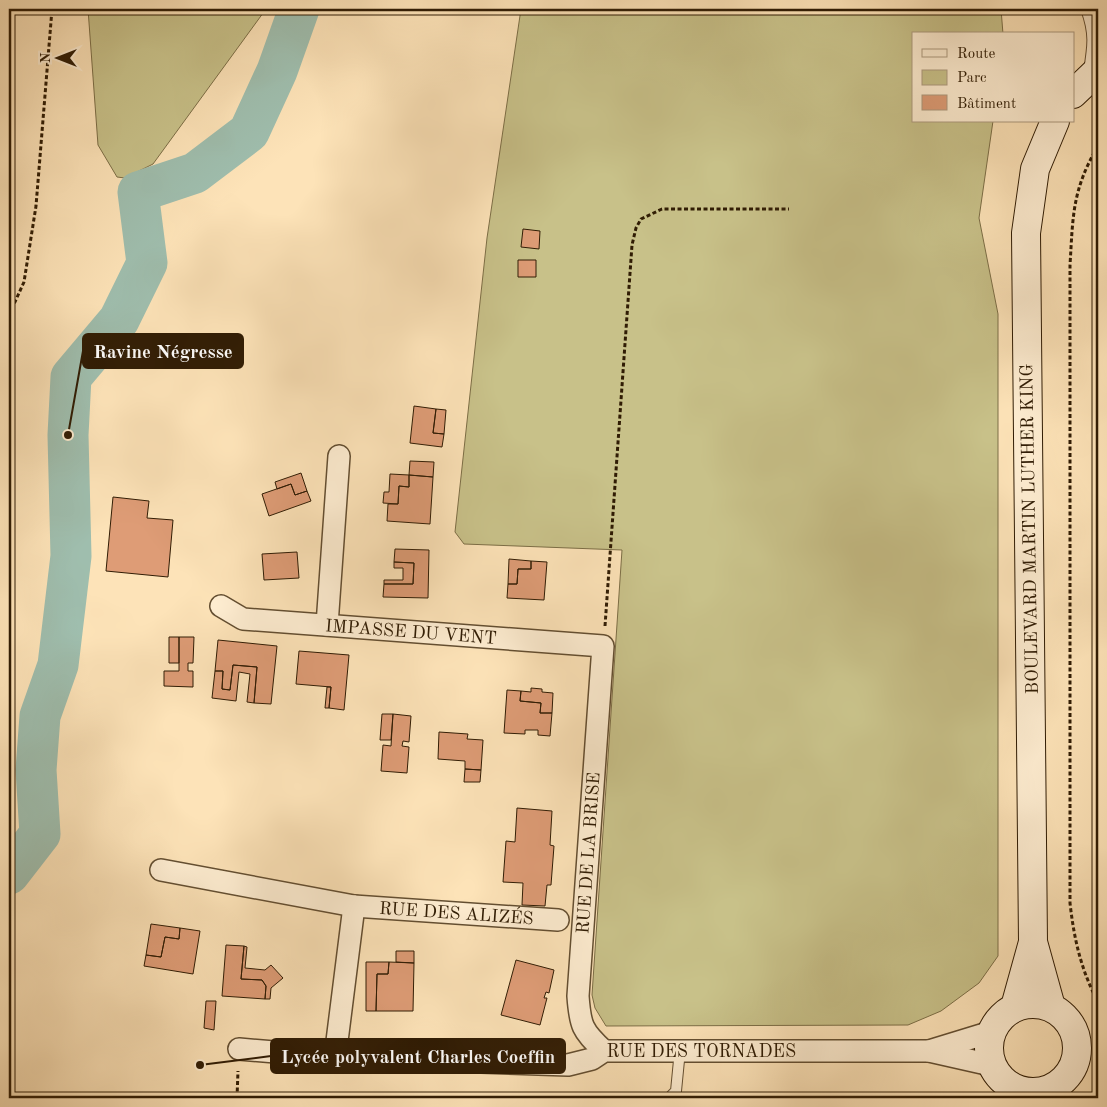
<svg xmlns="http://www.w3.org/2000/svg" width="1107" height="1107" viewBox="0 0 1107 1107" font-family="'Old Standard TT',serif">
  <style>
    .green { fill: #c8c189; stroke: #7c6e46 }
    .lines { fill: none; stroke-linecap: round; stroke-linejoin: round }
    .river { stroke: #9fbeae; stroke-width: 41 }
    .building { fill: #de9c76; stroke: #301c04 }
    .lane-casing { stroke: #634e31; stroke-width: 12 }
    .street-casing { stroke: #634e31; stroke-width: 24 }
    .secondary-casing { stroke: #301c04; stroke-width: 30 }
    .path { stroke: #301c04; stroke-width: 3; stroke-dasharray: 4 2.5; stroke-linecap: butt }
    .lane { stroke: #feedd1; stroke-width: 10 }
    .street { stroke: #feedd1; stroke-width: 21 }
    .secondary { stroke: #feedd1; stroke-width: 28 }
    .labels { text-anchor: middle; stroke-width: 4.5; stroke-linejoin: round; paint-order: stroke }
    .street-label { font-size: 18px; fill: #301c04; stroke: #feedd1 }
    .leader { fill: none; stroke: #301c04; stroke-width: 2 }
    .callout-dot { fill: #301c04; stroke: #feedd1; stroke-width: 2 }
    .callout { fill: #301c04; stroke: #301c04; stroke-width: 2 }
    .callout-label { font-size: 19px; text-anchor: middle; font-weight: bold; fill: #fff }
  </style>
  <rect width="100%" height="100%" fill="#fde3b8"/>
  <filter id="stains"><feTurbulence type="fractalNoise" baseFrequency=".004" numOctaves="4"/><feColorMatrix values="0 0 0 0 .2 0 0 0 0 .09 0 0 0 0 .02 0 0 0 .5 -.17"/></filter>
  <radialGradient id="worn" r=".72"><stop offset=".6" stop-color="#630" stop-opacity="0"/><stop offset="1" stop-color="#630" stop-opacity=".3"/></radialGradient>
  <path class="green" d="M88 9H266L153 164 125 178 117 177 98 145Z
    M521 9H1001L1003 34H913V121H993L979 218 998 314V956L979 983 941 1011 908 1025 606 1026 595 1008 592 995 622 550 464 544 455 532 487 238Z"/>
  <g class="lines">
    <path class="river" d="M9 874 40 834 36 770 40 716 58 665 71 556 68 435 71 377 119 320 147 263 138 192 195 173 249 132 277 71 299 9"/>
  </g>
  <path class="building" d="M523 229 540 231 539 249 521 247Z
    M518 260H536V277H518Z
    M414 406 436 409 433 433 444 434 442 447 410 443Z
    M436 409 446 410 444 434 433 433Z
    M410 461 434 462 433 477 409 475Z
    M301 473 307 491 295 495 291 484 277 489 275 482Z
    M390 474 409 475V487L399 486 398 504 383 503 384 492H389Z
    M409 475 433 477 430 524 387 521 388 504H398L399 486 409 487Z
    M291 484 295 495 307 491 311 501 269 516 262 494Z
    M113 497 149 501 147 518 173 520 168 577 106 571Z
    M395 549 429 550 428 598 383 597 384 584H413L414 563 394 562Z
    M297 552 299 578 264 580 262 554Z
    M509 559 531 561V569H518L517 584H508Z
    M531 561 547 562 544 600 507 598 508 584H517L518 569H531Z
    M394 562 414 563 413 584H384V580H403V568H394Z
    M169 637H179V663H169Z
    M179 637H194L193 663H188V671H193V687L164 686V671H179Z
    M218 640 277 646 271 704 254 703 257 667 233 665 230 690 222 689 223 671H215Z
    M299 651 349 655 344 710 329 708 331 687 296 684Z
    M233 665 257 667 254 703 247 702 250 674 239 672 236 701 212 698 215 671H223L222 689 230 690Z
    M327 687H331L329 708H325Z
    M531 688 542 689V692L553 693 552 713H540L541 703 520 701 521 691 531 692Z
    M507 690 521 691 520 701 541 703 540 713H552L550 736 538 735V730H525V734L504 733Z
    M382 714H393L391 740H380Z
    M393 714 411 716 409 742 403 741 402 746 409 747 407 773 381 771 383 745 391 746Z
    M439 732 468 734 467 739 483 740 481 770 465 769V761L438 759Z
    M465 769 481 770 480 782H464Z
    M517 808 552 811 550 845 554 846 551 885H547L545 906 522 905 523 883 503 882 506 841 515 842Z
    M151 924 180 928 179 939 165 937 161 957 146 955Z
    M180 928 200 931 193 974 144 966 146 955 161 957 165 937 179 939Z
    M226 945 244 946 241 979 262 980 266 986 265 999 222 996Z
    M244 946 247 947 245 968 265 970 271 965 283 978 271 988 270 999H265L266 986 262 980 241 979Z
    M396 951H414V963L396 962Z
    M516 960 554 970 549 993 546 992 544 998H547L540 1025 501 1015Z
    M366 962H389L388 974H377L376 1011H366Z
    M389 962 414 963 413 1011H376L377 974H388Z
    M206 1001H216L214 1030 204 1028Z
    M268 1096 379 1098H268Z"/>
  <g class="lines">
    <defs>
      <path id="lane" d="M1086 9C1095 33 1093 46 1089 71
        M1093 9 1098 13
        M669 1098 676 1091 680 1050"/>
      <g id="street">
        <path id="s1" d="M221 606 243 619 603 646 578 996C580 1025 582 1031 604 1051"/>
        <path d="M327 625 339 456"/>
        <path id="s2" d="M161 870 354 906 558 920"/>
        <path id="s3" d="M239 1049 335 1057 568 1065 592 1059 604 1051H929L991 1065"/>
        <path d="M929 1051 991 1032"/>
        <path d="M335 1057 354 906"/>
      </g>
      <path id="secondary" d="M1073 94 1098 70
        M989 1048a44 44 0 1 1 88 0a44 44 0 1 1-88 0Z
        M1015 1007 1033 942
        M1051 1007 1033 942 1026 233 1035 169 1055 121"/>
    </defs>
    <use href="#lane" class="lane-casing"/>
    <use href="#street" class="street-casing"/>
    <use href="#secondary" class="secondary-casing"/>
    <path class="path" d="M1098 146C1072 190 1073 216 1070 265V903C1074 939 1081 970 1098 1002
      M9 315 24 282 36 206 52 9
      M605 626 632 245 636 228 641 219 662 209H789
      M237 1098 238 1071"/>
    <use href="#lane" class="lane"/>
    <use href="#street" class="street"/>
    <use href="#secondary" class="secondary"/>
  </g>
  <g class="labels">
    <g class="street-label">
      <text transform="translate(1029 529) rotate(-91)" y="6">BOULEVARD MARTIN LUTHER KING</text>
      <text dy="6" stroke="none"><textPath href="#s1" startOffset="194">IMPASSE DU VENT</textPath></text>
      <text transform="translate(588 853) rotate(-86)" y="6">RUE DE LA BRISE</text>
      <text dy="6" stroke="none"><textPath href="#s2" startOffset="299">RUE DES ALIZÉS</textPath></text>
      <text dy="6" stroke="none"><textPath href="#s3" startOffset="466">RUE DES TORNADES</textPath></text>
    </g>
  </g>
  <path class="leader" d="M68 435L83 351M200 1065L271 1056"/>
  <g class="callout-dot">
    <circle cx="68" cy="435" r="5"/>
    <circle cx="200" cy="1065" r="5"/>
  </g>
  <g class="callout">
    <rect x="83" y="334" width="160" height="34" rx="5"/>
    <rect x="271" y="1039" width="294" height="34" rx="5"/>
  </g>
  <g class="callout-label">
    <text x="163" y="358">Ravine Négresse</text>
    <text x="418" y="1063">Lycée polyvalent Charles Coeffin</text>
  </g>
  <rect width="1107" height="1107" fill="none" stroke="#fde3b8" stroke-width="30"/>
  <rect x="10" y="10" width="1087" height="1087" fill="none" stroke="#301c04" stroke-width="2.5"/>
  <rect x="15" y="15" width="1077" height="1077" fill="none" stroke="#301c04"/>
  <rect x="912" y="32" width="162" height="90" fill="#feedd1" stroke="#ac997f"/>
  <rect x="922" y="49" width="25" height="8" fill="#feedd1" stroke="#ac997f"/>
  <text x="957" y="58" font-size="15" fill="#301c04">Route</text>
  <rect x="922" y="70" width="25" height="15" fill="#c8c189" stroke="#ac997f"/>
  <text x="957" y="82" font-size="15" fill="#301c04">Parc</text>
  <rect x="922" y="95" width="25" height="15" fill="#de9c76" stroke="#ac997f"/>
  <text x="957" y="108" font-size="15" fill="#301c04">Bâtiment</text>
  <g transform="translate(58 58) rotate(270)" stroke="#feedd1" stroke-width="4" paint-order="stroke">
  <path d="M0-4L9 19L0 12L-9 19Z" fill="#301c04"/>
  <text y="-8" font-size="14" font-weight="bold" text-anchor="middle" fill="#301c04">N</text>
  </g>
  <rect width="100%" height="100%" filter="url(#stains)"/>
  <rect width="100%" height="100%" fill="url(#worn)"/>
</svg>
